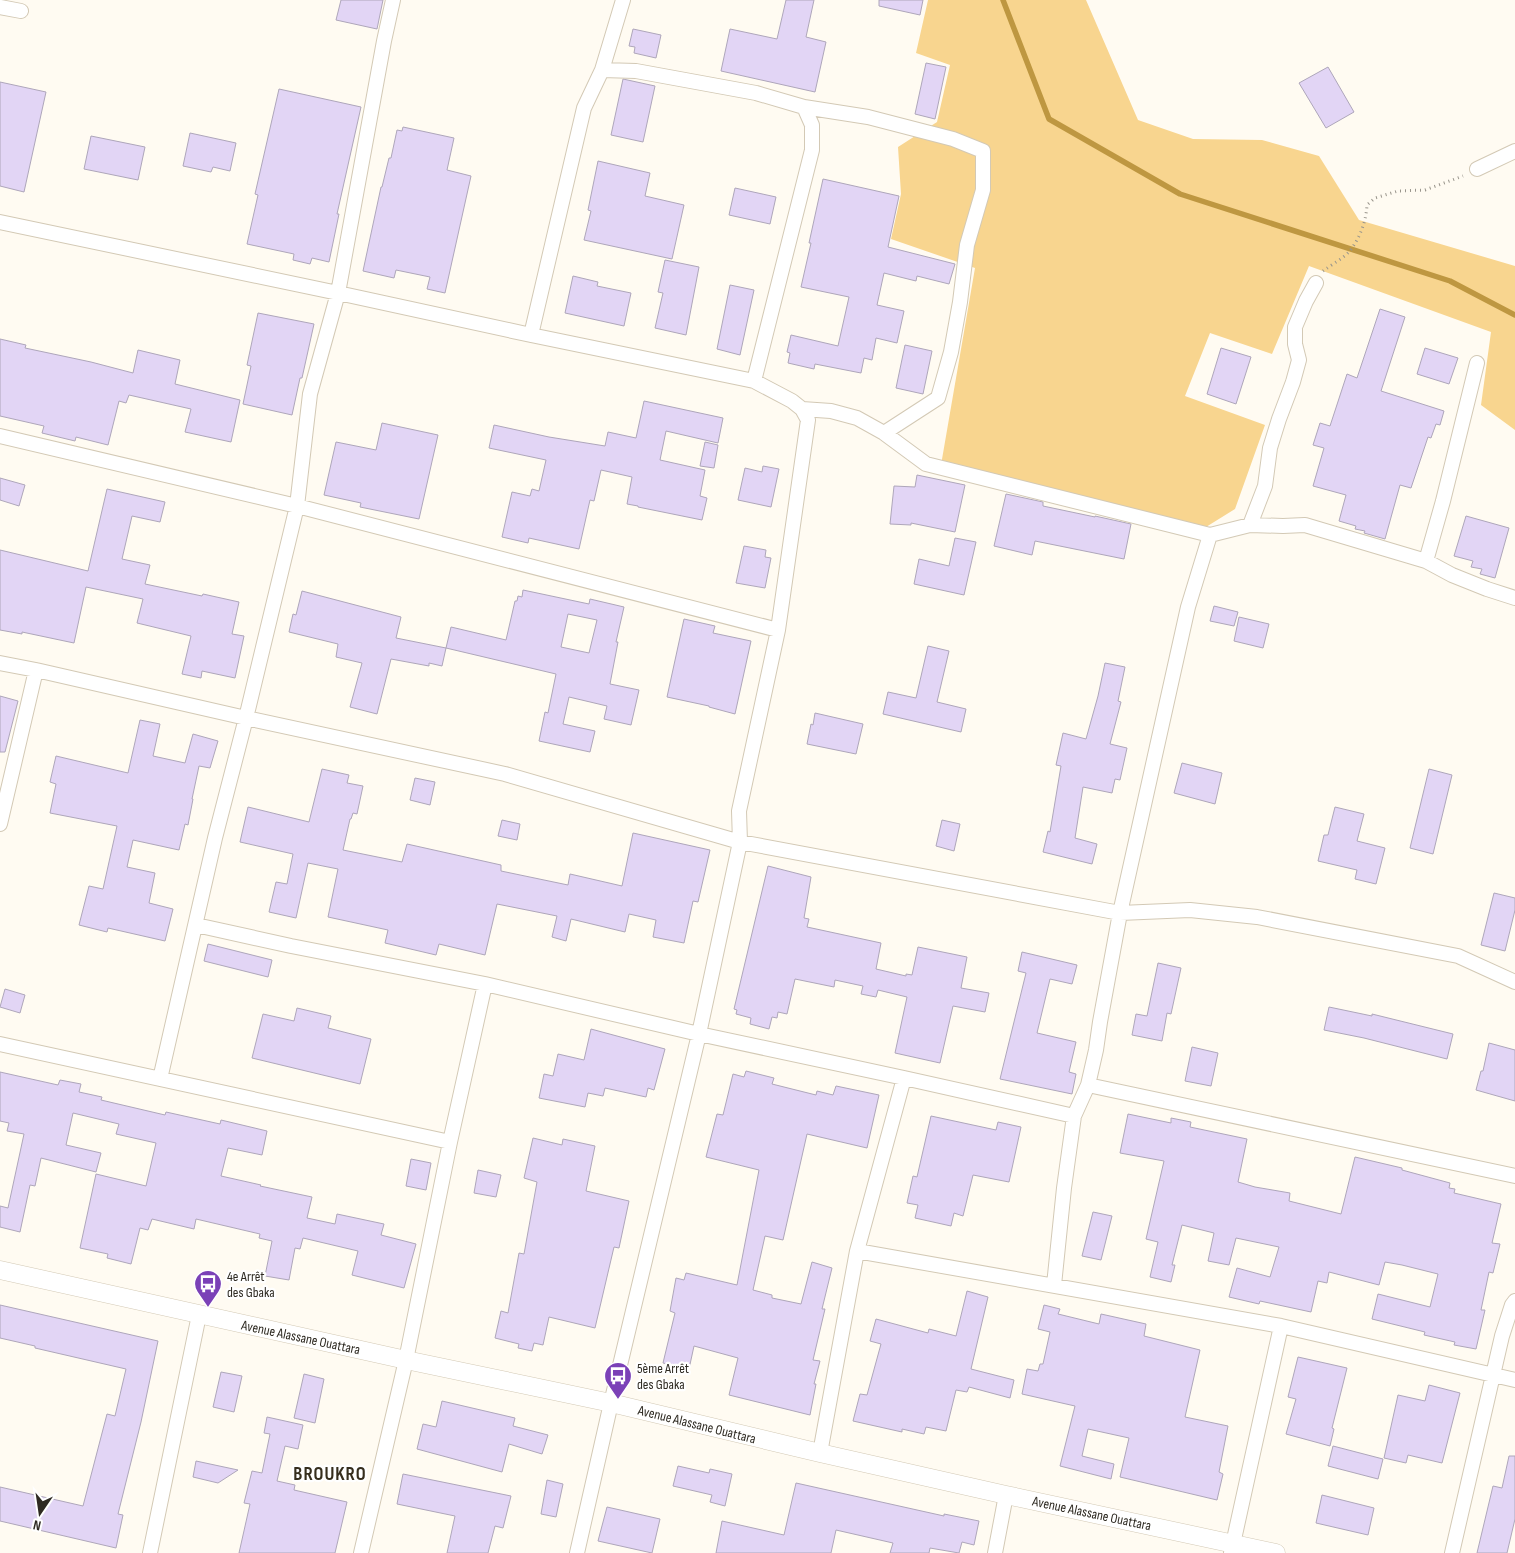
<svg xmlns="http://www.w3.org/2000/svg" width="1515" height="1553" viewBox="0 0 1515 1553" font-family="'Sofia Sans Condensed',sans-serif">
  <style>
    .green { fill: #f8d58f }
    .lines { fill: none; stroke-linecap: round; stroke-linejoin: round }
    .stream { stroke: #be9741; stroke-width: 5.5 }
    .building { fill: #e2d5f5; stroke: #aea6ba; fill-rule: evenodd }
    .minor-casing { stroke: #d3c9b5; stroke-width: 16 }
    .tertiary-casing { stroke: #d3c9b5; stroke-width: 19 }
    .path { stroke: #99958c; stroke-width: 3; stroke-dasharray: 1 4; stroke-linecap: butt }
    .minor { stroke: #fff; stroke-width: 14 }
    .tertiary { stroke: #fff; stroke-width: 18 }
    .labels { text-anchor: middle; stroke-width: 4.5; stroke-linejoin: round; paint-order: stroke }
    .poi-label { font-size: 14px; fill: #2e2a22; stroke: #fff; text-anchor: start }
    .street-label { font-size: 14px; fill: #2e2a22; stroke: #fff }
    .district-label { font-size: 19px; font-weight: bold; letter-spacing: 1px; fill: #362e1d; stroke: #fff }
  </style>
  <rect width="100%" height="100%" fill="#fffbf2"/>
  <path class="green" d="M928 0H1086L1138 120 1193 139 1262 140 1319 156 1359 220 1515 266V430L1481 405 1491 332 1309 266 1272 354 1210 333 1185 396 1265 425 1235 509 1206 527 941 465 975 268 891 239 901 194 898 147 937 122 950 65 916 53Z"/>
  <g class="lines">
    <path class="stream" d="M1003 0 1049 119 1180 194 1450 281 1515 315"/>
  </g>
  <path class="building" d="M341 0H383L377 29 336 20Z
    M786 0H814L806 37 826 42 815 92 721 71 730 29 777 39Z
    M879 0H923L920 15 879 6Z
    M633 29 661 35 656 58 634 53 635 47 629 46Z
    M926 63 946 67 935 119 915 114Z
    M1328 67 1354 112 1326 128 1299 83Z
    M623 79 655 86 643 142 611 135Z
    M0 82 46 92 24 192 0 186Z
    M279 89 361 107 337 214H339L329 262 312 258 310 264 293 260 294 254 247 244 258 195 255 194Z
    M403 127 454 138 447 170 471 176 445 293 427 289 430 277 396 270 394 278 363 271 381 187H382L389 158H391L397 130 402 131Z
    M190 133 236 143 230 171 213 167 211 172 183 166Z
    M91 136 145 147 138 180 84 169Z
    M598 161 650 173 645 196 684 205 672 259 584 240 591 211 588 210Z
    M823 179 899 196 888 247 955 264 949 284 917 276 916 281 884 273 877 305 904 311 897 343 876 338 872 360 864 358 861 373 815 364 814 369 788 363 790 353 787 352 791 335 838 346 849 297 801 287 811 243H809Z
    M735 188 776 197 770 224 729 215Z
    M665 260 699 267 686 335 655 328 663 293 658 292Z
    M573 276 598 282 597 286 631 293 624 326 565 313Z
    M730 285 754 290 740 355 717 349Z
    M1380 309 1405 317 1381 391 1444 411 1440 425 1436 424 1431 438 1428 437 1411 488 1400 485 1385 539 1364 533 1365 531 1355 529 1356 526 1339 521 1346 495 1313 486 1324 448 1313 445 1320 423 1330 426 1347 374 1357 378Z
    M258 313 314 324 302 378H300L292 415 243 404 251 366 247 365Z
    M0 339 26 345 25 348 91 362 133 373 138 350 180 360 175 384 240 400 231 442 185 432 191 409 129 395 126 403 119 401 108 445 76 437 75 441 42 433 44 426 0 416Z
    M905 345 932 351 923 394 896 388Z
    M1221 348 1251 357 1236 404 1207 394Z
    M1425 348 1458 358 1449 384 1417 374Z
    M644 401 723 418 718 443 666 431 660 460 705 470 700 496 707 498 702 520 638 507V506L627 504 632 477 601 470 594 501 590 500 579 549 529 538 528 543 502 537 512 492 530 496 532 489 539 491 546 460 489 448 494 425 549 437 605 446 608 432 636 438Z
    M382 423 438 435 419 519 360 507 361 503 324 495 336 442 376 450Z
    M705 442 718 445 714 468 700 466Z
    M763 466 779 469 771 507 738 500 745 468 762 472Z
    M917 475 965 485 955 532 911 523V525L890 524 894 486 915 487Z
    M0 478 25 485 19 506 0 500Z
    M107 489 165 502 160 522 132 516 122 559 150 565 145 584 202 596 203 594 239 602 232 634 244 636 235 678 202 671 201 678 182 674 191 636 137 623 143 599 86 587 74 643 22 632V634L0 630V550L88 571Z
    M1006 494 1043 502V506L1095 517V516L1131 524 1124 559 1035 541 1032 555 994 546Z
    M1466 516 1509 528 1495 578 1480 574 1482 569 1471 567 1473 561 1454 556Z
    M955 538 976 542 964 595 914 584 919 559 949 566Z
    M744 546 766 550 765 557 771 558 765 588 736 583Z
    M523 590 589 604 590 599 624 607 616 642H618L610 684 639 690 631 725 604 719 607 706 569 697 563 724 595 731 590 752 539 741 545 712 548 713 556 674 446 648 442 666 429 663V666L391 659 377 714 350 707 362 663 336 657 338 644 289 632 293 614 296 615 302 591 401 617 396 638 446 648 451 627 506 640 515 601H517L518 596 522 597ZM568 614 597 620 589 653 561 647Z
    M1214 606 1238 612 1234 626 1210 621Z
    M1239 617 1269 624 1263 648 1234 641Z
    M684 619 715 626 713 633 751 641 735 714 709 707V706L667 697Z
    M928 646 949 651 937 702 966 709 961 732 883 714 888 692 916 698Z
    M1105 663 1125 667 1118 701 1121 702 1110 744 1127 748 1120 780 1115 779 1112 793 1083 787 1075 838 1097 844 1092 864 1043 852 1048 831 1050 832 1061 766 1056 765 1063 733 1086 739 1098 696Z
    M0 696 18 701 5 752H0Z
    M815 713 863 724 856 754 807 744 811 724 813 725Z
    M140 720 160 724 153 756 185 763 193 734 218 741 210 768 199 766 192 799H193L188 825 185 824 179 850 133 840 127 867 155 873 149 903 173 909 165 941 108 928 107 932 79 925 89 886 103 889 117 826 50 813 56 784 50 782 56 756 128 773Z
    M1182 763 1222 773 1215 804 1174 793Z
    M322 769 349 775 347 783 363 786 357 814 353 813 351 819H350L343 850 402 862 407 844 501 865V871L568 885 570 874 622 886 633 833 710 850 698 902 693 901 684 943 653 937 656 920 629 914 625 932 571 919 566 941 552 937 557 916 497 904 485 955 439 944 436 955 385 943 388 930 328 917 338 869 308 863 296 918 269 912 276 882 287 884 293 854 240 842 248 807 309 822Z
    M1429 769 1452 775 1433 854 1410 848Z
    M415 778 435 782 430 805 410 800Z
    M1335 807 1364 814 1357 841 1385 848 1376 884 1355 879 1357 870 1318 861 1324 835H1328Z
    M502 820 520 824 517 840 498 836Z
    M942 820 960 824 954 851 936 846Z
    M768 866 811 877 804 918 809 919 807 927 881 943 876 969 906 976V974L912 975 918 947 967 957 961 988 989 993 985 1012 953 1006 940 1063 895 1053 907 997 878 990 876 997 861 994 863 986 835 980 834 987 795 979 787 1014 778 1012 777 1018 772 1017 769 1029 750 1024 751 1018 736 1014 737 1010 734 1009Z
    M1494 893 1515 898V910L1505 951 1481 945Z
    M208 944 272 960 268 977 204 961Z
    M1022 952 1077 965 1072 984 1050 979 1037 1033 1076 1042 1069 1072 1076 1074 1072 1094 1000 1079 1026 973 1018 971Z
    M1158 963 1181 968 1171 1014 1167 1013 1162 1041 1132 1035 1136 1014 1147 1016Z
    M5 989 25 995 20 1013 0 1007Z
    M1329 1007 1372 1016V1014L1453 1034 1447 1059 1364 1038 1324 1030Z
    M297 1008 331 1016 328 1028 371 1039 360 1084 252 1058 263 1014 294 1021Z
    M591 1029 665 1049 654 1090 648 1088 646 1097 605 1088 603 1096 588 1093 585 1107 539 1098 544 1074 553 1076 558 1054 584 1060Z
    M1489 1043 1515 1050V1101L1476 1090 1481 1071H1483Z
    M1192 1047 1218 1053 1211 1086 1185 1081Z
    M746 1071 774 1078 772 1084 816 1095 817 1091 833 1095 836 1086 879 1095 867 1148 807 1134 783 1240 765 1236 753 1290 772 1295V1298L801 1304 812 1262 832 1268 822 1309H825L813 1360 820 1361 814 1384H816L810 1415 729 1395 738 1358 694 1346 689 1369 663 1363 675 1313 670 1311 676 1278 684 1280 686 1273 737 1285 759 1170 706 1157 717 1114 723 1115 733 1074 744 1077Z
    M0 1072 58 1085 60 1080 81 1084 79 1092 102 1097 101 1100 165 1115 166 1112 220 1124 221 1120 267 1131 262 1155 228 1148 221 1176 261 1185 260 1186 312 1197 307 1218 335 1224 337 1214 384 1224 381 1235 416 1244 404 1288 352 1275 358 1251 303 1238 300 1249 295 1248 289 1280 265 1276 272 1241 259 1238 260 1234 196 1219 194 1229 152 1219 148 1230 140 1228 131 1264 107 1258 108 1254 80 1248 96 1174 146 1186 156 1143 116 1134 119 1124 73 1113 66 1145 101 1153 96 1172 41 1158 35 1186 30 1185 20 1232 0 1227V1206L8 1208 24 1134 7 1131 9 1123 0 1121Z
    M1128 1114 1171 1123V1118L1191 1122 1190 1127 1247 1139 1238 1182 1255 1187 1290 1193 1289 1201 1341 1214 1355 1157 1402 1168V1170L1450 1183 1449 1188 1455 1189 1454 1193 1501 1204 1492 1243 1500 1244 1493 1273 1489 1272 1481 1310H1485L1476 1349 1454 1345 1455 1342 1424 1335 1425 1332 1372 1319 1378 1294 1430 1307 1438 1274 1402 1265 1385 1262 1379 1285 1329 1272 1327 1283 1318 1281 1311 1312 1260 1301 1259 1304 1229 1297 1237 1268 1270 1277 1279 1247 1236 1238 1229 1265 1208 1261 1214 1233 1182 1225 1172 1265H1175L1171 1282 1150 1277 1158 1242 1146 1239 1164 1161 1120 1153Z
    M931 1116 996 1130 998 1122 1021 1127 1009 1182 973 1175 963 1216 954 1213 951 1226 915 1218 918 1205 907 1203 913 1176 917 1177Z
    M533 1138 562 1145 563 1139 595 1146 586 1191 629 1201 619 1248 614 1247 595 1328 549 1317 543 1345 534 1343 532 1351 518 1348 519 1344 495 1338 501 1311 508 1313 519 1253 524 1254 537 1182 524 1178Z
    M411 1159 431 1163 426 1190 406 1186Z
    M478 1170 501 1175 496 1197 474 1193Z
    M1093 1212 1112 1216 1101 1260 1082 1256Z
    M967 1291 988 1297 971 1369 1014 1380 1010 1398 969 1387 967 1392 956 1390 946 1431 926 1427 924 1434 902 1429V1432L853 1421 860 1394 867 1395 881 1344 870 1341 876 1319 928 1333 929 1329 956 1336Z
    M0 1305 158 1341 141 1422 118 1514 123 1515 116 1548 0 1521V1487L83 1506 107 1414 115 1416 126 1369 35 1348V1346L0 1338Z
    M1044 1305 1060 1309 1058 1314 1099 1324 1101 1314 1146 1324 1144 1336 1200 1350 1185 1417 1228 1426 1219 1472 1223 1474 1217 1500 1120 1477 1129 1438 1088 1429 1082 1456 1114 1464 1111 1479 1060 1466 1075 1406 1022 1394 1027 1369 1038 1371 1040 1364H1043L1050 1332 1038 1329Z
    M1298 1357 1347 1368 1332 1428 1334 1429 1330 1446 1286 1434 1296 1399 1288 1397Z
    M221 1372 242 1376 234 1412 213 1407Z
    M304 1374 324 1379 315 1423 294 1418Z
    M1429 1385 1460 1393 1442 1463 1408 1455 1406 1463 1384 1458 1398 1395 1425 1401Z
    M442 1401 515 1418 513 1426 548 1435 542 1454 509 1444 502 1472 417 1449 423 1424 436 1427Z
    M267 1417 303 1425 298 1449 285 1446 277 1481 295 1485 294 1490 347 1502 335 1553H239L250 1504 244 1503 252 1471 262 1473 270 1434 264 1433Z
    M1333 1446 1383 1459 1378 1479 1328 1466Z
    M1509 1456H1515V1519L1507 1553H1477L1493 1486 1502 1488Z
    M196 1461 238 1470 218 1483 193 1477Z
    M678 1466 709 1473 710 1469 732 1474 725 1506 710 1502 712 1495 673 1486Z
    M403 1474 511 1496 503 1528 495 1526 488 1553H447L455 1516 397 1504Z
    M547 1480 563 1484 556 1517 541 1514Z
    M796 1483 944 1516V1514L979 1521 974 1545 962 1542 959 1553 930 1548 929 1553H890L893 1543 836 1530 831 1553H716L722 1521 784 1535Z
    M1322 1495 1374 1508 1368 1535 1316 1523Z
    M607 1507 660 1519 652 1553 598 1541Z"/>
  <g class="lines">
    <defs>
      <path id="minor" d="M0 7 21 11
        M602 70 623 0
        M804 107 868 117 953 139 983 151V190L967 245 960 302 951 352 938 398 884 433
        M1477 169 1515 151
        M0 222 338 293 531 335 754 381 792 401 802 409 808 420 778 630 739 811 740 842 699 1034 611 1403 577 1553
        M531 335 584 108 602 70 636 71 756 93 804 107 812 125V150L754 381
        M802 409 831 411 857 418 884 433 926 464 1210 535
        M0 436 297 506 778 630
        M1250 525 1265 486 1270 448 1279 419 1293 382 1299 360 1295 344V327L1306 301 1316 283
        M1426 561 1443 501 1477 363
        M0 663 36 670 246 718 505 774 740 842 1120 913 1190 910 1257 917 1458 956 1515 982
        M0 824 36 670
        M196 925 291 946 485 984 699 1034 904 1078 1074 1116
        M0 1044 450 1142
        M160 1079 215 838 246 718 297 506 310 394 338 293 384 41 393 0
        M1088 1085 1515 1176
        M857 1251 1281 1326 1515 1380
        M1054 1285 1064 1188 1074 1116 1088 1085 1096 1050 1100 1022 1120 913 1188 607 1210 535 1250 525 1283 526 1305 525 1426 561 1452 575 1487 589 1515 598
        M820 1453 857 1251 904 1078
        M150 1553 199 1315
        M361 1553 406 1360 450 1142 485 984
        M995 1553 1006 1495
        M1231 1553 1281 1326
        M1452 1553 1502 1336 1512 1305 1515 1301"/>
      <path id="tertiary" d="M0 1270 406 1360 611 1403 820 1453 1006 1495 1276 1553"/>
    </defs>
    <use href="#minor" class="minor-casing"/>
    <use href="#tertiary" class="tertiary-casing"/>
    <path class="path" d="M1323 271C1331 265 1342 259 1349 252 1360 238 1366 222 1367 205L1375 198 1398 191 1425 190 1463 176"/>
    <use href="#minor" class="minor"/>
    <use href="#tertiary" class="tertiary"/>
  </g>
  <defs>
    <symbol id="bus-pin" viewBox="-11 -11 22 30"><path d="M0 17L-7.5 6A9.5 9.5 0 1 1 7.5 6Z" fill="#7b41b7" stroke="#fff"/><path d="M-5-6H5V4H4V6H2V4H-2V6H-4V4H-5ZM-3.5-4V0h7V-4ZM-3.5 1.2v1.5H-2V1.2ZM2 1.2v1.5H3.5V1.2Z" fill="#fff"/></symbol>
  </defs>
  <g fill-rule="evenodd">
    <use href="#bus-pin" x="192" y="1268" width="32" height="43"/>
    <use href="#bus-pin" x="602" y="1360" width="32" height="43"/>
  </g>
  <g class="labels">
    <g class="poi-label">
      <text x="227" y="1281">4e Arrêt<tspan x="227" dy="16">des Gbaka</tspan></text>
      <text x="637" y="1373">5ème Arrêt<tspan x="637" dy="16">des Gbaka</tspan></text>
    </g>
    <g class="street-label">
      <text transform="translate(301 1337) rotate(12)" y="5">Avenue Alassane Ouattara</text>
      <text transform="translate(697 1424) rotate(14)" y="5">Avenue Alassane Ouattara</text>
      <text transform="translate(1092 1513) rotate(12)" y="5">Avenue Alassane Ouattara</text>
    </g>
    <g class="district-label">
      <text x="330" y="1480">BROUKRO</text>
    </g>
  </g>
  <g transform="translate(40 1513) rotate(193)" stroke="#ffffff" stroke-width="4" paint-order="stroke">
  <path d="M0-4L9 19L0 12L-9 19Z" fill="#2e2a22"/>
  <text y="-8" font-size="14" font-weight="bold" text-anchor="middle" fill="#2e2a22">N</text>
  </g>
</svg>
